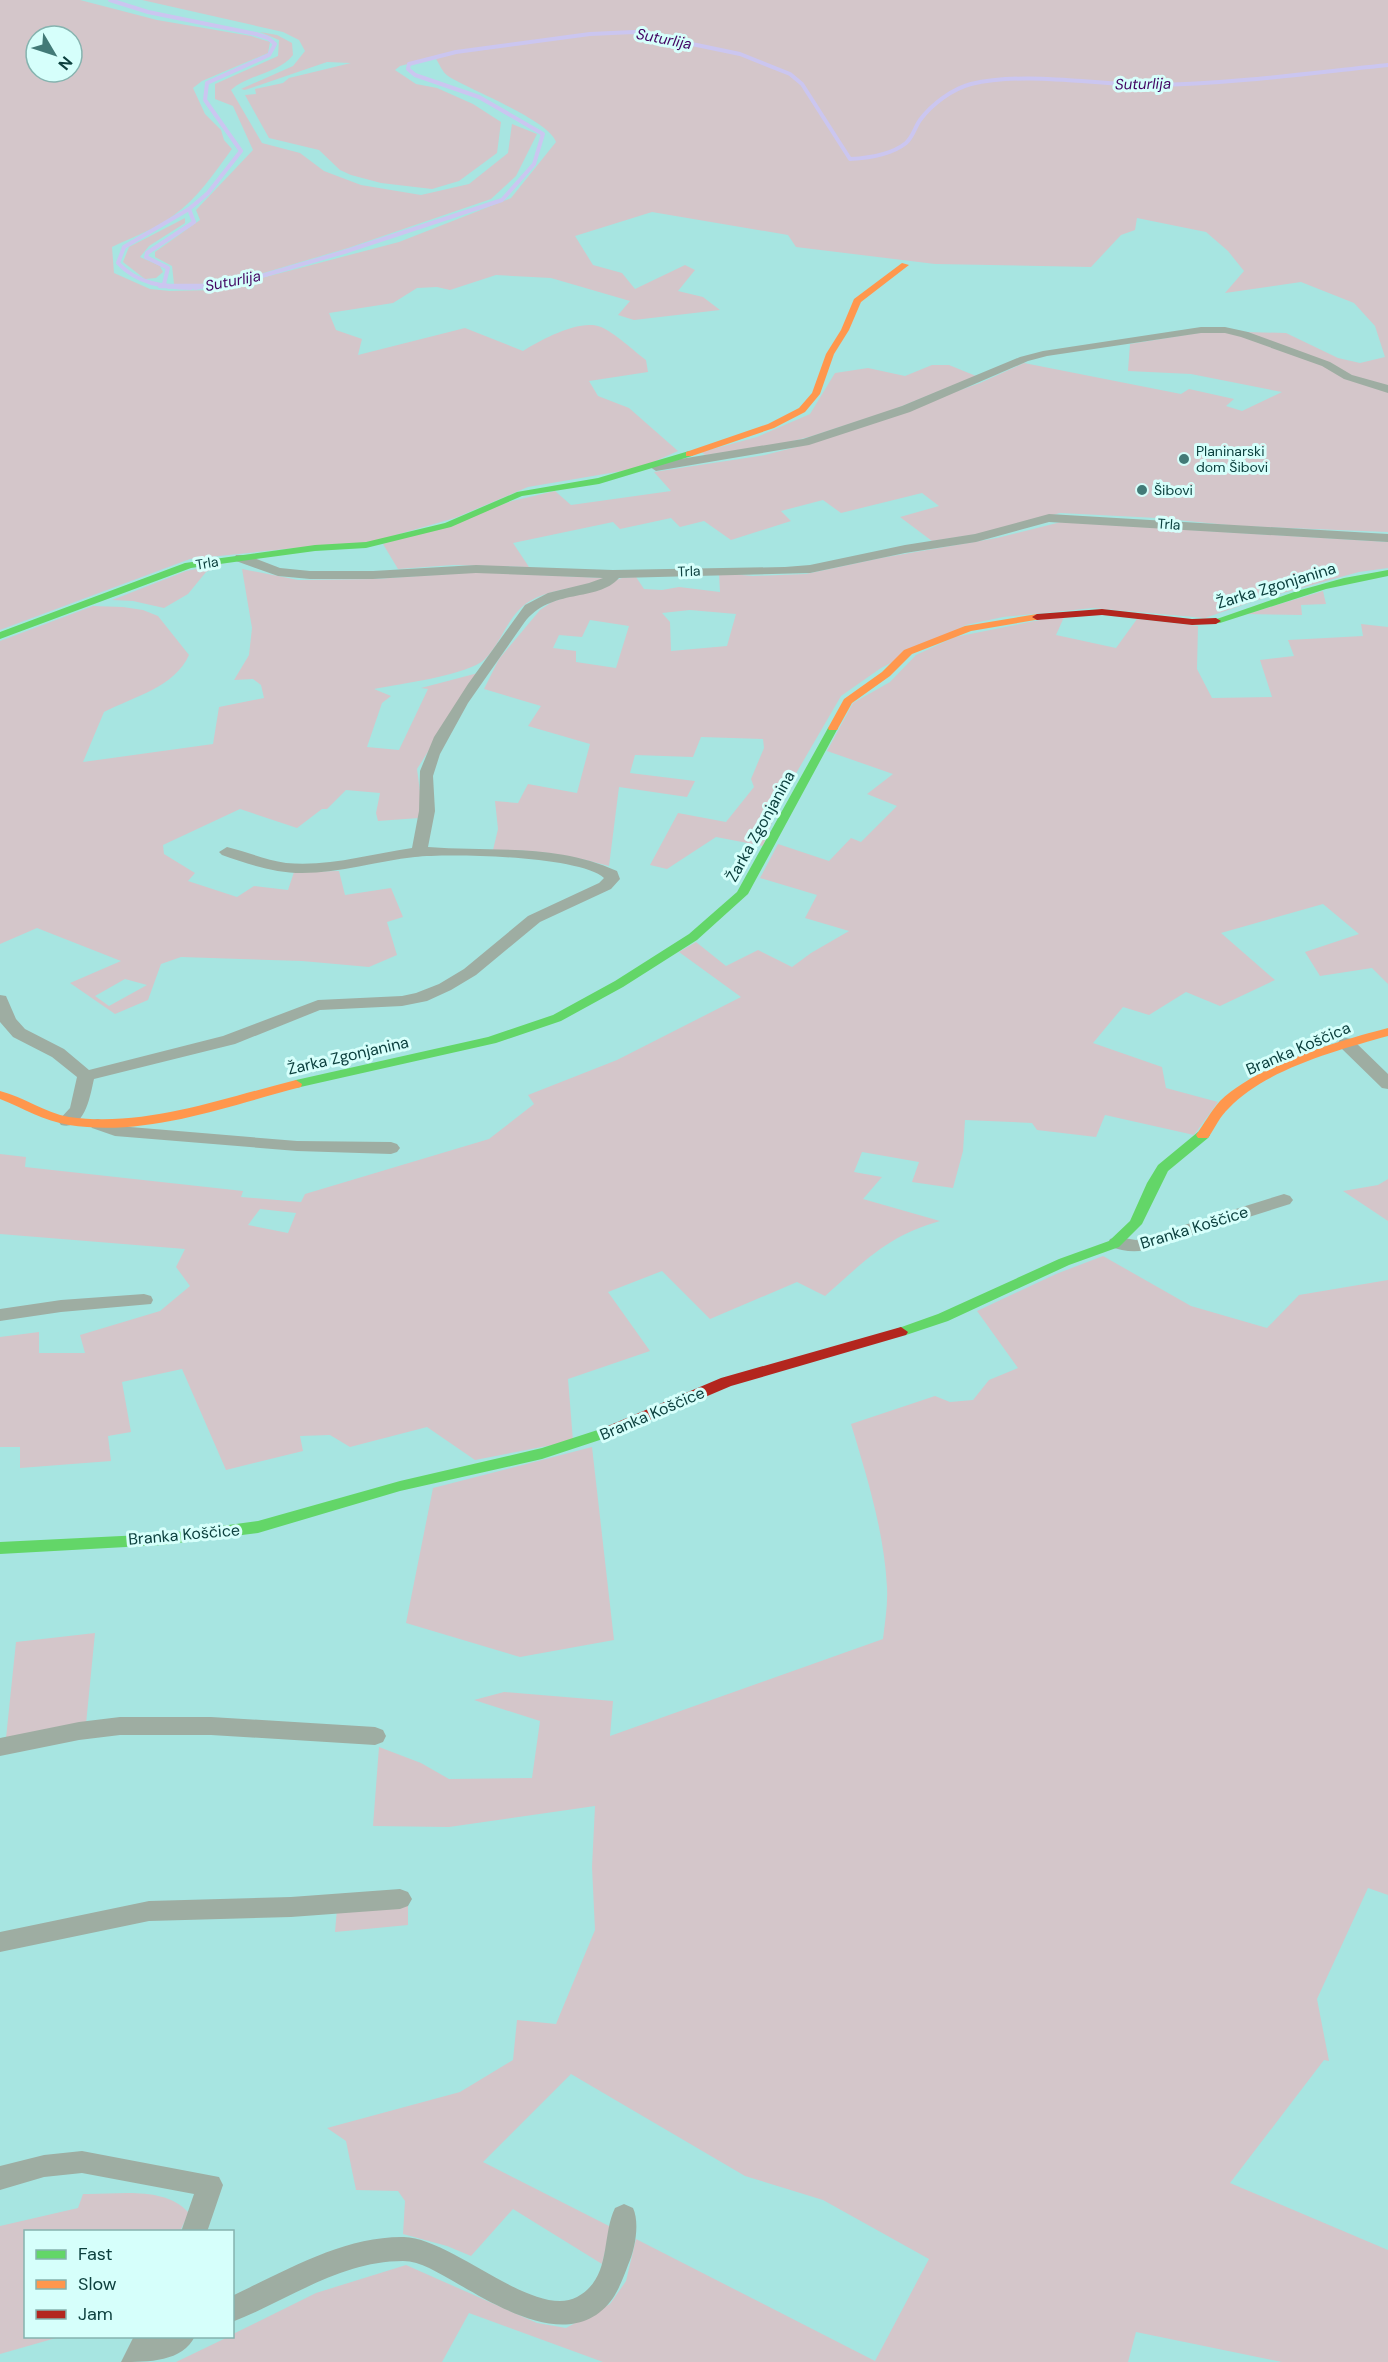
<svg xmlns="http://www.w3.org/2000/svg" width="1388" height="2362" viewBox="0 0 1388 2362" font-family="'DM Sans',sans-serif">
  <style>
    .green { fill: #d4c6ca; fill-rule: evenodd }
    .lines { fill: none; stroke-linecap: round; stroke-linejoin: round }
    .stream-far1 { stroke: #cbc6f0; stroke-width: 4 }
    .stream { stroke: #cbc6f0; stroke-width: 4.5 }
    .street { fill: #9eada2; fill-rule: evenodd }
    .fast { fill: #63d668; fill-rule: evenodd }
    .slow { fill: #ff974d; fill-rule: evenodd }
    .jam { fill: #b3261e; fill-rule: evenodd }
    .poi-dot { fill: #427a77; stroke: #d6fffb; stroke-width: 2 }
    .labels { text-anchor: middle; stroke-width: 6; stroke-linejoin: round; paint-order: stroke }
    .far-poi-label { font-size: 14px; fill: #0c403e; stroke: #d6fffb; text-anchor: start }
    .far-street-label { font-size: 14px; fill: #0c403e; stroke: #d6fffb }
    .far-water-label { font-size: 15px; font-style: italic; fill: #430562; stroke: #d6fffb }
    .street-label { font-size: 16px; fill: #0c403e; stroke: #d6fffb }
  </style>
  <rect width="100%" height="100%" fill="#a7e5e1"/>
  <path class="green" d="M0 0H80L157 20 251 36 270 42 268 53 202 81 193 88 205 114 221 130 224 140 232 149C215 172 197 199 174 215 155 229 133 237 112 247L114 273 150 289 170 291 216 290 399 242 511 198 556 142C549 120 470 90 448 76 442 72 439 63 435 57L400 66 395 70 416 84 437 88 473 104 501 122 497 153 459 181 432 189 381 183 351 175 340 170 319 150 269 138 245 95 256 94 255 89 283 83 289 78 351 63 327 62 245 90 241 89 293 66 305 51 299 40 283 32 142 0H1388V532L1238 526 1157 518 1060 513 985 533 932 541 900 517 939 506 922 493 841 513 823 500 781 511 791 521 731 540 704 521 680 527 671 518 620 529 613 522 513 543 529 567 453 565 398 569 383 544 512 501 555 491 571 505 671 491 654 472 765 455 808 444 980 383 1024 363 1181 394 1189 389 1234 399 1226 406 1242 411 1282 392 1191 374 1128 371 1130 344 1210 331 1286 333 1338 358 1360 363 1385 357 1375 326 1354 303 1301 282 1225 293 1244 271 1228 251 1206 232 1137 218 1135 230 1121 235 1091 267 935 264 796 247 788 235 652 212 575 236 593 265 622 273 635 289 685 265 695 270 678 291 703 297 720 310 634 320 618 315 630 301 551 278 496 275 450 290 437 287 417 288 393 303 329 313 336 330 362 339 358 355 465 328 523 351C540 340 581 318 601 327 615 333 634 351 646 360L648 372 589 381 598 396 629 408 678 451 640 468 528 487 455 518 368 543 325 545 190 559 0 630ZM36 36H72V72H36Z
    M260 32 277 35 292 43 293 55C278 74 249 74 231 90L262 143 300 153 324 171 361 185 421 195 469 184 508 153 512 124 537 134 516 176 491 199 348 248 246 278 192 285 174 284 172 266 155 257V252L200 220 196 210 253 150 233 106 215 99V84L278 56 279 40Z
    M185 218V223L149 246 140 257 160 266 163 272 156 278 145 279 123 262 129 247Z
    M932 365H949L976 376 895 409 809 437 773 446 705 455 702 452 757 437 810 414 835 373 868 368 905 376Z
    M1061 522 1388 542V568L1359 572 1254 601 1205 618 1093 608 1003 617 966 625 881 668 841 696 780 801 763 846 716 837 667 869 650 865 678 813 726 822 754 787 751 779 764 748 763 739 701 737 693 757 635 755 630 773 695 781 687 797 619 787 609 866C570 855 533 849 493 850L498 829 495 801 518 803 528 784 577 793 590 744 528 726 541 706 484 689 499 659 540 610 552 602 622 578 636 577 644 589 662 590 679 587 720 592 719 573 753 576 806 574 881 558 997 538ZM690 610 736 614 727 646 671 651 670 622 662 613ZM590 620 629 626 616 668 576 662V651L553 648 559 635 582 637Z
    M223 564 206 572 188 594 164 608 133 601 112 600 186 571Z
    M242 569 298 580 375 579 477 572 604 578C581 589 552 588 530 601 508 614 502 642 485 659 469 675 399 684 374 689L391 696 382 703 367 747 399 750 428 689 421 688 478 673 417 769 422 807 419 818 378 821 376 813 380 793 346 790 327 809H322L297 828 240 809 163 845 164 854 195 873 188 881 237 897 254 886 288 890 294 872 339 871 345 895 391 888 403 917 387 922 397 955 369 967 302 961 181 957 161 964 148 1000 115 1014 70 983 121 961 37 928 0 944V641L93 606 123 607 143 610 158 616 189 655C175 687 133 697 104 712L83 762 213 744 219 707 264 698 261 685 253 679 234 680 249 655 252 628ZM125 979 147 985 109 1006 95 996Z
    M1323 591 1326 604 1301 605 1302 615 1247 614Z
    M1065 615 1056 635 1116 648 1137 619 1198 626 1197 669 1212 698 1272 697 1260 660 1294 656 1288 640 1363 636 1361 624 1388 627V984L1372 968 1320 976 1305 952 1359 934 1323 904 1221 933 1275 980 1220 1006 1186 992 1149 1015 1123 1007 1093 1043 1162 1067 1166 1088 1218 1102 1194 1135 1105 1115 1096 1137 1037 1130 1032 1123 965 1120 963 1151 953 1188 912 1182 919 1162 862 1152 854 1172 882 1177 863 1199 940 1221C887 1236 865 1261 825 1296L797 1282 710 1319 662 1271 608 1292 650 1351 568 1379 573 1441 475 1460 427 1427 350 1447 330 1435 300 1436 303 1451 226 1470 182 1369 122 1382 131 1432 108 1436 111 1461 20 1468V1447H0V1337L39 1332V1353H85L80 1335 160 1311 190 1286 176 1267 185 1249 0 1234V1154L26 1157 25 1167 243 1191 241 1197 301 1202 305 1194 489 1139 534 1104 528 1095 617 1060 741 997 679 952 696 942 726 966 758 950 792 967 811 953 849 931 805 918 817 895 760 878 778 844 829 861 851 838 861 842 897 806 867 794 893 774 827 751 853 703 890 682 916 655 955 637ZM260 1209 296 1213 288 1233 248 1225Z
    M1388 1179V1221L1343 1191 1378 1185Z
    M1103 1256 1191 1306 1267 1328 1299 1295 1388 1280V1895L1368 1888 1317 1999 1329 2061 1324 2060 1230 2183 1388 2250V2362H1282L1136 2332 1128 2362H603L469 2313 442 2362H176L228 2337 232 2336 233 2334 316 2293 406 2265 537 2323 566 2328 610 2304 626 2281 636 2239 875 2361 929 2259 823 2200 745 2176 571 2074 483 2162 611 2227 602 2264 513 2209 471 2256 447 2246 403 2234 405 2201 398 2191 356 2190 346 2141 327 2128 460 2092 513 2060 517 2020 556 2024 595 1930 592 1867 595 1806 449 1827 373 1826 379 1747 421 1763 449 1779 532 1778 540 1721 474 1700 504 1692 613 1701 610 1736 883 1639C885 1622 888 1604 887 1587 884 1531 867 1477 851 1424L935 1396 950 1402 973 1400 989 1380 1018 1368 977 1311 1056 1274Z
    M592 1447 614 1640 520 1657 406 1623 433 1488Z
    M95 1633 86 1724 6 1738 16 1642Z
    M408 1905V1925L335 1932 337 1909Z
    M83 2194C117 2195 164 2185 189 2213L180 2231 26 2232V2336L56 2338 0 2354V2226L78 2208Z"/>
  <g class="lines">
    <path class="stream-far1" d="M110 0 148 12 256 34 268 38 275 44 269 55 207 83 205 100 241 151 208 193 189 209 124 247 118 263C137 284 164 287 191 288
      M169 287 164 284 168 268 146 257 147 253 194 222 189 209
      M195 288 258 277 344 252 502 200 534 164 543 134 479 97 415 75 408 69 409 64 456 52 590 34 634 32 740 54 790 74 802 84 850 159C869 158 891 155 906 143 913 137 915 127 920 120 932 104 952 89 971 84 1026 71 1095 85 1153 85 1231 84 1310 73 1388 65"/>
    <path class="stream" d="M160 286H203"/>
    <path class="street" d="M1201 327H1225L1248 332 1330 362 1352 375 1388 385V393L1344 379 1322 366 1241 337 1225 333H1201L1047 356 1028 361 910 412 809 445 656 471 650 467 656 463 803 439 902 406 1020 357 1043 351Z
      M1049 514 1388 534V542L1049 522 976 542 905 553 810 573 619 578C597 603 551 587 524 623L468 703 440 754 433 776 435 811 428 847C491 852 556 843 617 871L620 879 611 889 540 922 476 975 451 990 427 1001 402 1006 320 1010 235 1044 94 1079C90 1096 85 1131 61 1125L58 1121 70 1108 77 1077 52 1057 13 1037 0 1022V995L6 996 16 1019 25 1029 64 1049 89 1070 223 1036 318 1000 402 996 416 993 439 984 464 969 528 916 599 883 604 878C580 856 450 853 415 857 377 861 341 873 302 873 274 873 248 864 222 855L219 852 227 847C247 852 266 860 286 863 329 867 370 854 412 848L419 811 420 771 434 737 468 684 525 605 548 593 589 583 603 578 476 573 373 579H310L278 576 236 561 234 558 236 555H246L280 568 310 571H373L476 565 613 570 785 567 810 565 905 545 975 534Z
      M1346 1038 1352 1039 1388 1074V1089L1382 1088 1340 1047 1338 1043 1340 1039Z
      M98 1119 118 1126 297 1141 391 1142 397 1144 400 1148 397 1152 391 1154 297 1151 115 1136 92 1128 89 1124 92 1120Z
      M1284 1194 1290 1196 1293 1200 1290 1204 1144 1250C1133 1253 1121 1250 1110 1247L1108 1243 1110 1239 1117 1237 1136 1240Z
      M144 1294 151 1296 153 1300 151 1304 61 1312 0 1321V1309L61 1300Z
      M120 1717H211L375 1727 383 1730 386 1736 383 1742 375 1745 211 1735H120L79 1740 0 1756V1738L79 1722Z
      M400 1889 408 1892 412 1899 408 1906 400 1909 291 1917 149 1921 0 1952V1932L149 1901 291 1897Z
      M82 2151 219 2177 223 2185 207 2232H181L194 2194 82 2173 44 2177 0 2190V2166L44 2155Z
      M624 2204 633 2208C640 2223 635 2250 628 2265 624 2276 619 2289 613 2298 573 2355 497 2306 453 2281 438 2273 421 2261 403 2261 340 2261 289 2300 232 2322V2296C285 2271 344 2236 404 2237 452 2238 535 2320 577 2297 612 2278 601 2237 615 2208Z
      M134 2336H195C183 2362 148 2362 121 2362Z"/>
    <path class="fast" d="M689 451 694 454 692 456 599 484 522 496 451 527 366 548 315 551 191 568 0 639V632L185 563 315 545 366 542 445 523 517 492 598 478Z
      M1388 570V576L1326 589 1220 623H1212L1211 621 1297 591 1344 578Z
      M833 725 838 728 748 894 697 940 623 987 561 1021 496 1043 296 1088 290 1084 296 1080 488 1037 553 1015 615 981 689 934 737 892 828 728Z
      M1203 1131 1208 1132 1210 1135 1208 1138 1168 1171 1142 1224 1119 1247 1069 1265 948 1321 906 1335H896L894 1332 896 1329 938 1314 1059 1259 1109 1241 1130 1221 1147 1183 1158 1165 1198 1132Z
      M613 1425 618 1426 620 1430 618 1434 542 1459 400 1491 258 1533 162 1545 0 1554V1542L162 1534 258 1521 400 1481 542 1448Z"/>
    <path class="slow" d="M902 263 909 265 861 302 849 330 834 354 820 394 805 412 774 428 692 456H686V452L768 424 799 408 812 393 826 354 841 330 854 299Z
      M1037 614 1042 617 1041 619 971 631 912 654 890 676 852 703 837 730H829L828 728 844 699 882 672 904 650 965 626Z
      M1388 1028V1036C1338 1050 1266 1069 1229 1108 1220 1116 1215 1128 1208 1138H1198L1196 1135C1204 1124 1211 1111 1220 1101 1257 1065 1338 1041 1388 1028Z
      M296 1080 302 1084 301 1087C227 1106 147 1137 69 1125 44 1121 23 1108 0 1099V1091C24 1097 45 1113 69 1117 145 1128 223 1098 296 1080Z"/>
    <path class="jam" d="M1102 609 1192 619 1216 618 1221 621 1216 624 1192 625 1102 615 1037 620 1032 617 1037 614Z
      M901 1327 908 1332 906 1335 731 1386 618 1434H608L606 1430 608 1426 721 1378Z"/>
  </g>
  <g class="poi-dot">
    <circle cx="1184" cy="459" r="6"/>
    <circle cx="1142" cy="490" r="6"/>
  </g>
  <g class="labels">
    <g class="far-poi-label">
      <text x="1196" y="456">Planinarski<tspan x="1196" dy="16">dom Šibovi</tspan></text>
      <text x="1154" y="495">Šibovi</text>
    </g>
    <g class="far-street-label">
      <text transform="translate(1169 524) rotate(4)" y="5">Trla</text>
      <text transform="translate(207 563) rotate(-9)" y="5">Trla</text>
      <text transform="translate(689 571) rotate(-2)" y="5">Trla</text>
    </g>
    <g class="far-water-label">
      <text transform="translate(664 39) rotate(11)" y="5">Suturlija</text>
      <text transform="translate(1143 84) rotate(-1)" y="5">Suturlija</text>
      <text transform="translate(233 281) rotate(-11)" y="5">Suturlija</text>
    </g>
    <g class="street-label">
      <text transform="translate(1276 585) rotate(-17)" y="6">Žarka Zgonjanina</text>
      <text transform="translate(760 826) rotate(-61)" y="6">Žarka Zgonjanina</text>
      <text transform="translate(1298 1048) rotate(-23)" y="6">Branka Koščica</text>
      <text transform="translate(348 1055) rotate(-13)" y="6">Žarka Zgonjanina</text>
      <text transform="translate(1194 1227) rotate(-17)" y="6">Branka Koščice</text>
      <text transform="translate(652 1413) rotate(-23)" y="6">Branka Koščice</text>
      <text transform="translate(184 1534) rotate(-5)" y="6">Branka Koščice</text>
    </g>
  </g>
  <rect x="24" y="2230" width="210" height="108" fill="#d6fffb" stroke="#85b3af" stroke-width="1.5"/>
  <rect x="36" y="2250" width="30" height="9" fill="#63d668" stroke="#85b3af" stroke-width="1.5"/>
  <text x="78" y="2260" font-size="18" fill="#0c403e">Fast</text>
  <rect x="36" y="2280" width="30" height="9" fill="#ff974d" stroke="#85b3af" stroke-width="1.5"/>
  <text x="78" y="2290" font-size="18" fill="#0c403e">Slow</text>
  <rect x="36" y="2310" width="30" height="9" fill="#b3261e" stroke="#85b3af" stroke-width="1.5"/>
  <text x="78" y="2320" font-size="18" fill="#0c403e">Jam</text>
  <g transform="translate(54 54) rotate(129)"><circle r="28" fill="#d6fffb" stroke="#85b3af" stroke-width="1.5"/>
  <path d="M0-4.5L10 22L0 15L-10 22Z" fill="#427a77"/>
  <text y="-9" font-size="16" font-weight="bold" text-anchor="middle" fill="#0c403e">N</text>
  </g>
</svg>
